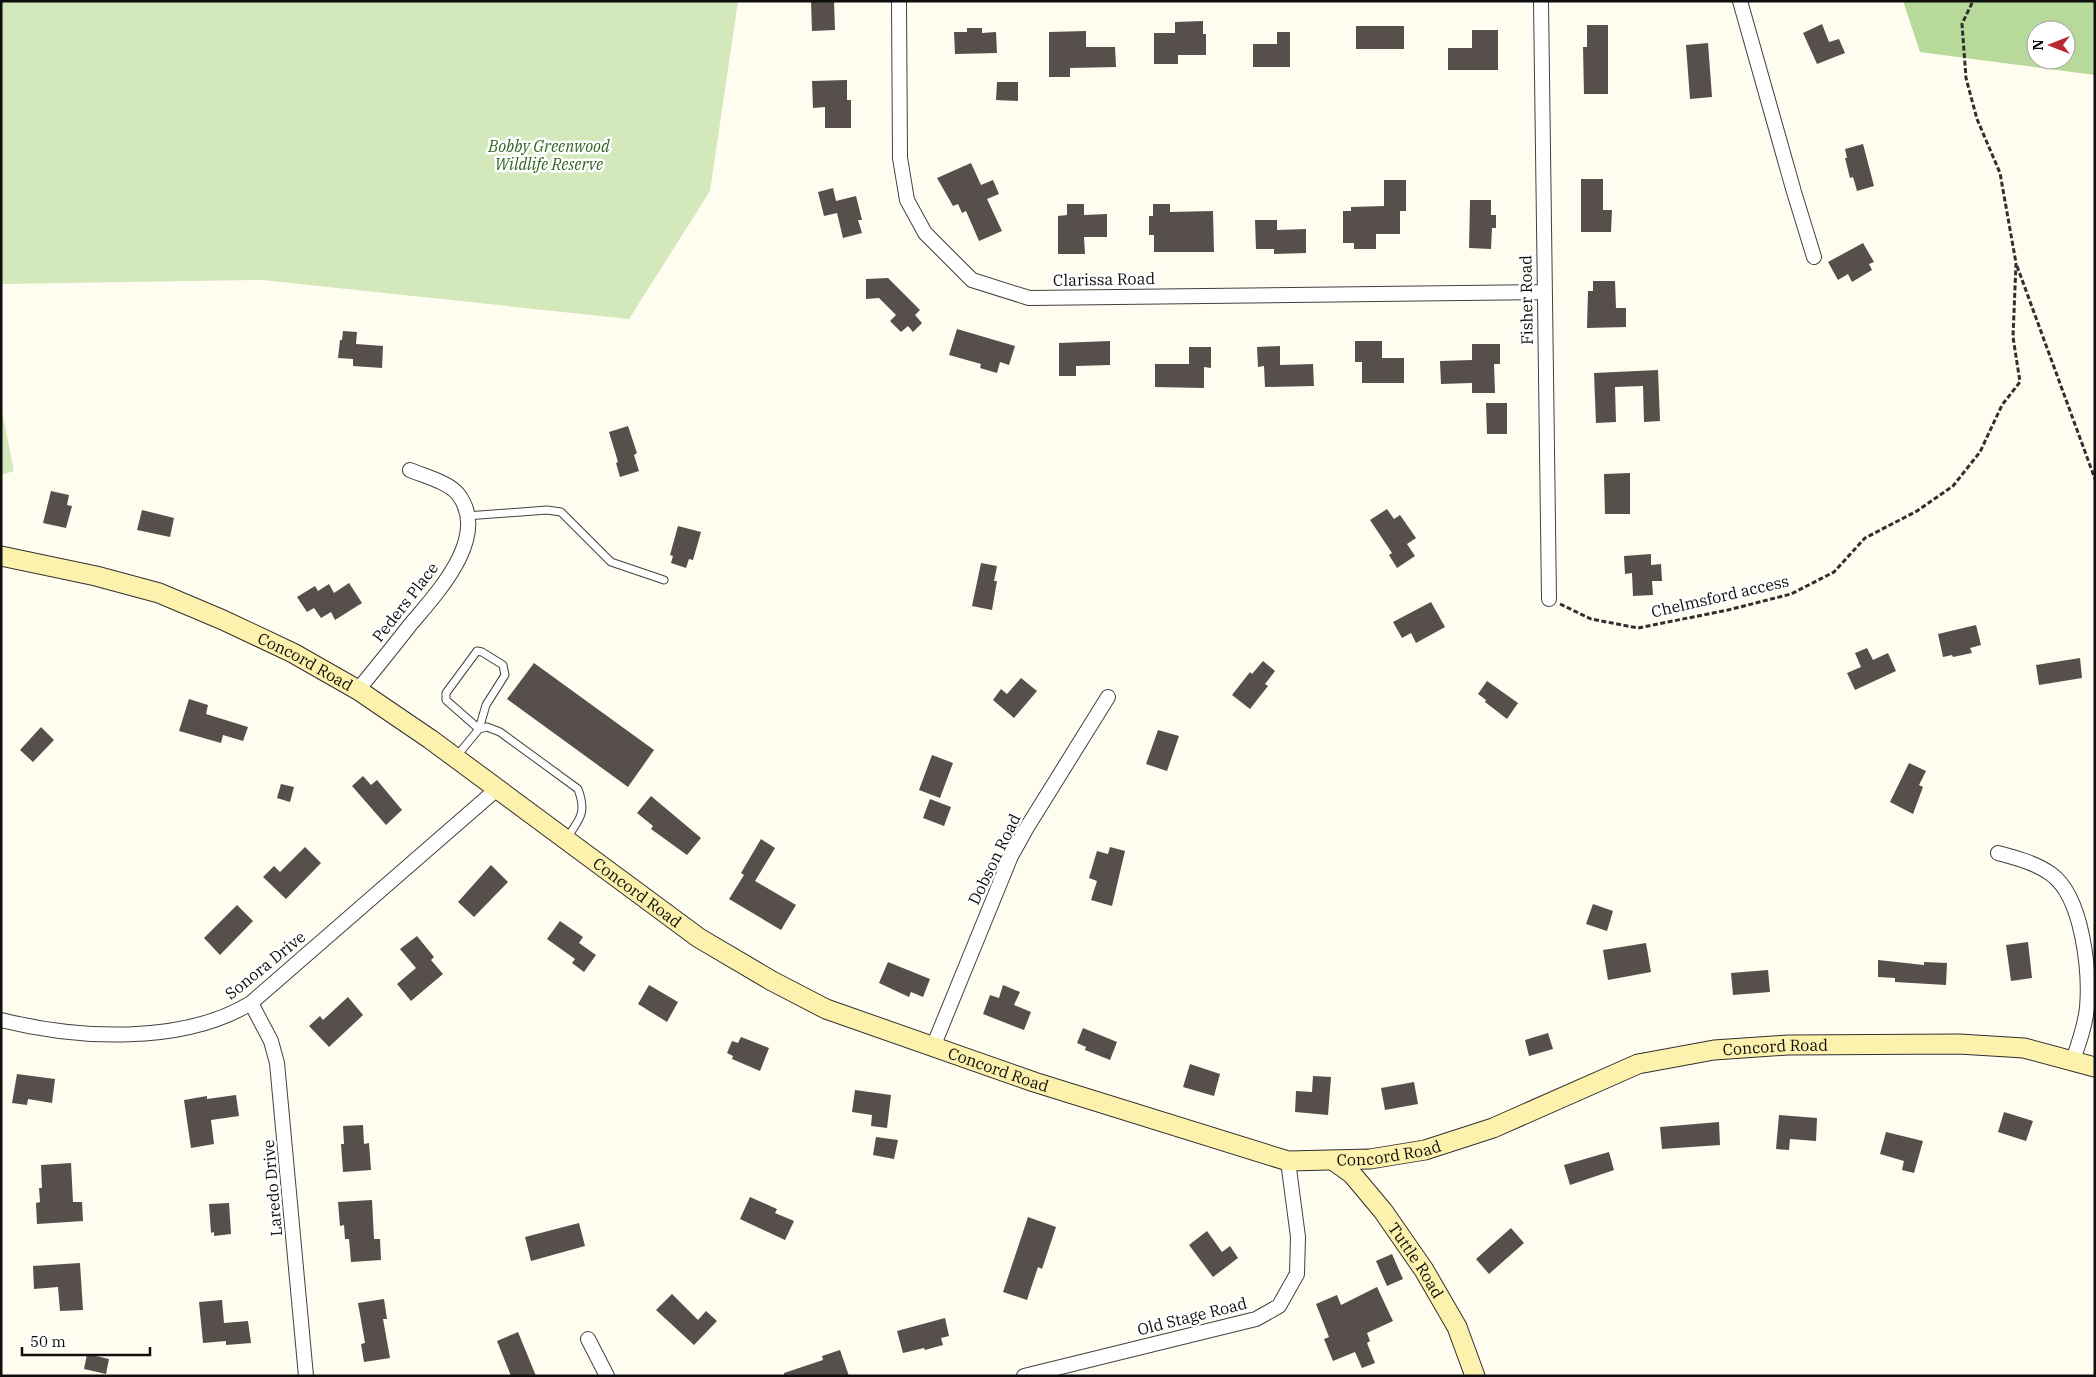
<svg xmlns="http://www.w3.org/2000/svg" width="2096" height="1377" viewBox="0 0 2096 1377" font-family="'IBM Plex Serif',serif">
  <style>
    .green { fill: #d3e8bb }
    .forest { fill: #b7d99a; fill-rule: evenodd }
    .building { fill: #574f4b }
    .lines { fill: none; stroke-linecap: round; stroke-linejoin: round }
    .lane-casing { stroke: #414141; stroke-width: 9 }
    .street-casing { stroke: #414141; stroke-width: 16 }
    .secondary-casing { stroke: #303030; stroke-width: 21 }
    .path { stroke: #303030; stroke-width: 3; stroke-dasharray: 5 2.5; stroke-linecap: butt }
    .lane { stroke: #fff; stroke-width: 7 }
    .street { stroke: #fff; stroke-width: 14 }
    .secondary { stroke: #fdf2ad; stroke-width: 19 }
    .labels { text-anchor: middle; stroke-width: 5; stroke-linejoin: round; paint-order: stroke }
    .park-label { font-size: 16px; font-style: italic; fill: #306520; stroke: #fff }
    .street-label { font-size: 16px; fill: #0e0e0e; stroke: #fff }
  </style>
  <rect width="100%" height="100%" fill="#fffcf0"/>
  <path class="green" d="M1 1H738L710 191 629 319 262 280 1 284Z
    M1 406 14 471 1 475Z"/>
  <path class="forest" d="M1903 1H2095V75L1920 52ZM2036 30H2066V60H2036Z"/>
  <path class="building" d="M811 1H834L835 30 812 31Z
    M1203 21V34H1206V55H1178V64H1154V33H1175V22Z
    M1822 24 1829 42 1839 39 1845 53 1817 64 1803 33Z
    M1587 25H1608V94H1584L1583 47H1587Z
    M1356 26H1404V49H1356Z
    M967 28H982V33L996 32 997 53 955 54 954 32H967Z
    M1472 30H1498V70H1448V48H1472Z
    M1086 31V47H1115L1116 67 1070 68V77H1049V32Z
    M1277 32H1290V67H1253V44H1277Z
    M1708 43 1712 97 1690 99 1686 45Z
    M847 80V100H851V128H825V107L813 108 812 81Z
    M997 82H1018V101L996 100Z
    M1863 144 1874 186 1857 191 1853 177 1850 178 1845 158H1847L1845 149Z
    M971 163 981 185 993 180 999 194 987 199 1002 231 979 241 966 211 962 213 958 204 953 206 937 178Z
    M1581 179H1603V210H1612L1611 232H1581Z
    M1384 180H1406V211H1400V234H1376V249H1354V243H1343V211H1351V207L1384 206Z
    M833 188 836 201 856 196 862 220H858L862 233 843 238 837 213 824 216 818 192Z
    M1470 200H1491V215H1496V228H1492L1491 249 1469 248Z
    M1067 204H1084V215L1107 214V237H1084L1085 254H1058V216L1067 215Z
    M1153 204H1170V212L1213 211 1214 252H1154V235H1149V216H1153Z
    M1255 220H1277V230L1306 229V253L1274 254V249H1256Z
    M1863 243 1874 262 1869 264 1872 270 1852 282 1848 274 1838 280 1828 262Z
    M888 278 920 310 915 315 922 323 913 332 908 326 901 332 890 321 896 315 879 298 866 299V279Z
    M1593 281H1615L1616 308H1626V327L1587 328 1588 291H1593Z
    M957 329 1015 346 1009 365 1000 362 997 373 980 368 981 364 949 355Z
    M343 331 357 332 356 344 383 346 382 368 353 366V359L338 358 340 340H342Z
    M1110 341V365L1076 366V376H1059V343Z
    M1355 341H1382V358H1404V383H1362V362H1355Z
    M1472 344H1500V364H1494L1495 393H1472V383L1441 384 1440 361 1472 360Z
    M1280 346V365L1313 364 1314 386 1265 387 1264 366 1258 367 1257 347Z
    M1189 347H1211V368L1204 367V388L1155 387V364H1189Z
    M1658 370 1660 421 1644 422 1643 386 1615 387 1616 422 1596 423 1594 373Z
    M1486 403H1507V434H1487Z
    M628 426 637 453 634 455 639 471 620 477 616 463 618 462 609 432Z
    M1630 473V514H1605L1604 474Z
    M51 491 69 495 67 505 72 506 66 528 43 523Z
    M1387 509 1394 519 1400 515 1416 538 1407 544 1415 556 1397 568 1389 555 1392 553 1370 520Z
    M142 510 174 518 170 537 137 530Z
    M678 526 701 532 693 560 689 559 686 568 671 563 673 556 670 555Z
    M1651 554V565L1661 564 1662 581H1652L1653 595 1633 596 1632 573 1625 574 1624 556Z
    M981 563 997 566 994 581H997L992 610 972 606Z
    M349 583 362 603 335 620 331 612 321 618 314 608 307 612 297 597 315 586 318 591 329 584 334 593Z
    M1431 602 1445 627 1416 643 1411 633 1402 638 1393 622Z
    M1976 625 1981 645 1970 648 1972 653 1953 657 1952 655 1943 657 1938 634Z
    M1867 648 1873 660 1888 653 1896 671 1855 690 1847 673 1861 667 1855 653Z
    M2080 658 2082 678 2039 685 2036 665Z
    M1263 661 1275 671 1265 684 1268 686 1250 709 1232 695 1250 672 1252 674Z
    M534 663 654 750 628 787 507 699Z
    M1021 678 1037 691 1014 718 993 700 1001 689 1007 694Z
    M1487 681 1518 703 1507 719 1485 702 1486 700 1478 694Z
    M189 699 208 705 206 714 248 727 243 741 223 735 221 743 179 731Z
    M41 727 54 740 33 762 20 750Z
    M1158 730 1179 736 1167 771 1146 764Z
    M932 755 953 763 940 798 919 790Z
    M1909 763 1926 771 1919 785 1923 787 1913 814 1890 802Z
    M363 776 371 785 377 780 402 810 386 825 352 786Z
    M281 784 294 787 290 802 277 798Z
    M651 796 701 838 687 855 651 829 653 826 637 813Z
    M930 799 951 807 944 826 923 818Z
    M761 839 775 848 755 881 796 905 781 930 729 899 744 875 741 873Z
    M305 847 321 863 286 899 263 877 274 866 280 872Z
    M1110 847 1125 851 1112 906 1091 900 1097 881 1089 878 1097 851 1108 854Z
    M491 865 508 882 474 917 458 902Z
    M1593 904 1613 911 1607 931 1586 924Z
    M237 905 253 921 220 955 204 938Z
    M560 921 583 937 579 943 596 955 584 972 572 963 575 959 547 939Z
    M417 936 434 957 431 960 443 974 411 1001 397 984 416 968 400 949Z
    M2028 942 2032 978 2011 981 2006 945Z
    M1646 943 1651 972 1608 980 1603 950Z
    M1878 960 1924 965V962L1947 963 1946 985 1895 982V978L1878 977Z
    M888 962 930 979 923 997 911 992 909 997 879 983Z
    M1768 970 1770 992 1733 995 1731 973Z
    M649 985 678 1002 667 1022 638 1004Z
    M1003 985 1020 992 1014 1005 1031 1012 1024 1030 983 1014 990 995 999 998Z
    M348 997 363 1015 329 1047 309 1026 320 1016 323 1020Z
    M1083 1028 1117 1042 1110 1060 1085 1050 1086 1047 1077 1043Z
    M1548 1033 1553 1049 1529 1056 1525 1040Z
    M741 1037 769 1048 760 1071 732 1059 733 1056 727 1053 732 1041 738 1043Z
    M1190 1064 1220 1074 1214 1096 1183 1087Z
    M17 1074 55 1079 52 1103 28 1099 27 1105 12 1103Z
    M1313 1076 1331 1077 1328 1115 1295 1112 1296 1091 1312 1092Z
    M1414 1082 1418 1104 1385 1110 1381 1088Z
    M855 1090 891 1095 887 1128 871 1126 872 1115 852 1112Z
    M236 1095 239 1116 211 1120 214 1144 191 1148 184 1100 207 1096V1099Z
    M2004 1112 2033 1121 2026 1141 1998 1132Z
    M1779 1115 1817 1118 1816 1141 1790 1139 1789 1150 1776 1149Z
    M1719 1122 1720 1145 1662 1149 1660 1127Z
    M363 1125 364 1144 369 1143 371 1170 343 1172 341 1144H344L343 1126Z
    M1886 1132 1923 1141 1914 1173 1902 1170 1904 1161 1880 1154Z
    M876 1137 898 1140 894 1159 873 1155Z
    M1609 1152 1614 1170 1570 1185 1564 1165Z
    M71 1163 73 1202H82L83 1221 37 1224 36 1203 40 1202 39 1188H42L41 1165Z
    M750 1197 777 1209 775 1213 794 1221 785 1240 740 1219Z
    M372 1200 374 1239H380L381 1260 351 1262 349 1239H345L344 1225 340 1226 338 1202Z
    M229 1203 231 1234 214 1236V1232L211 1233 209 1204Z
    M1028 1217 1056 1227 1042 1269 1038 1267 1027 1300 1003 1292Z
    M579 1223 585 1246 531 1261 525 1237Z
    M1511 1228 1524 1243 1489 1274 1476 1259Z
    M1207 1231 1222 1252 1230 1246 1238 1258 1213 1277 1189 1245Z
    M1392 1254 1403 1279 1387 1286 1376 1261Z
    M80 1263 83 1310 60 1311 58 1287 34 1289 33 1266Z
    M1377 1287 1393 1321 1367 1333 1370 1341 1367 1343 1375 1363 1362 1368 1355 1352 1333 1361 1324 1339 1329 1337 1316 1304 1337 1295 1341 1305Z
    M672 1294 698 1320 706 1311 717 1321 694 1345 656 1310Z
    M384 1299 387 1319H383L390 1358 364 1362 361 1344 365 1343 358 1303Z
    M222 1300 224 1323 248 1321 251 1343 226 1345V1341L203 1343 199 1302Z
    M945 1318 949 1336 941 1338 943 1345 925 1350 924 1348 903 1353 897 1331Z
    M518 1332 536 1376H511L497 1341Z
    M840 1350 849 1376H784V1373L823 1360 822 1356Z
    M87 1354 109 1359 106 1374 84 1369Z"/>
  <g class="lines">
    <defs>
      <path id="lane" d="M466 516 547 510 561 512 611 562 664 580
        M477 651 482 652 503 665 505 675 486 705 479 729 446 700V693Z
        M456 757 479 729 487 727 500 732 578 789C587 813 580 819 566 839"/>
      <path id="street" d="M899 1 900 158 907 200 925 233 972 280 1029 298 1543 292
        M1541 1 1549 599
        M1740 1 1794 192 1814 257
        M358 690C375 669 393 647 410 625 436 594 491 537 458 494 448 482 424 476 410 470
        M1998 853C2016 858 2036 863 2051 874 2083 897 2090 972 2087 1008 2085 1026 2079 1043 2073 1060
        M251 1003 271 1041 277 1063 306 1376
        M1 1020C77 1039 182 1045 251 1003L497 789
        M933 1047 1011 856 1026 829 1108 697
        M588 1339 607 1376
        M1024 1376 1256 1319 1279 1306 1297 1274 1298 1237 1288 1161"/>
      <g id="secondary">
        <path id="s1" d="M1 556 96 576 159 593 223 620 293 653 358 690 430 739 699 938 772 981 826 1009 1034 1082 1288 1161 1370 1159 1425 1150 1493 1128 1638 1064 1714 1050 1788 1045 1959 1044 2024 1048 2095 1067"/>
        <path id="s2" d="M1334 1161 1352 1174 1383 1211 1424 1270 1457 1327 1475 1376"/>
      </g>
    </defs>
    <use href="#lane" class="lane-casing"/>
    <use href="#street" class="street-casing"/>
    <use href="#secondary" class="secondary-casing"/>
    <path class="path" d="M2017 266 2095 479
      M1560 604 1591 619 1638 628 1728 610 1791 594 1834 572 1865 538 1917 511 1953 486 1980 452 2002 405 2020 382 2013 337 2016 263 2000 173 1977 119 1966 78 1962 24 1973 1"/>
    <use href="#lane" class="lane"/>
    <use href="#street" class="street"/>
    <use href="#secondary" class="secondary"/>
  </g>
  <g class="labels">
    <g class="park-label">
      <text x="549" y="152">Bobby Greenwood<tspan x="549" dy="18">Wildlife Reserve</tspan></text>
    </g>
    <g class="street-label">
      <text transform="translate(1104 279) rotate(-1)" y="6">Clarissa Road</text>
      <text transform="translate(1526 300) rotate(-91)" y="6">Fisher Road</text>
      <text transform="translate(1720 596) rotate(-13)" y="6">Chelmsford access</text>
      <text transform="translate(405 602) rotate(-52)" y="6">Peders Place</text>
      <text dy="6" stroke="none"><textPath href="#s1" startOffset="324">Concord Road</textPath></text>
      <text transform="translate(994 859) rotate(-64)" y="6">Dobson Road</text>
      <text dy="6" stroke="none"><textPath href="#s1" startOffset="729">Concord Road</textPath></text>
      <text transform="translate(265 965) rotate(-39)" y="6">Sonora Drive</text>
      <text dy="6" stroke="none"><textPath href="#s1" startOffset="1944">Concord Road</textPath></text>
      <text dy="6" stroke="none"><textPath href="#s1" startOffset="1134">Concord Road</textPath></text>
      <text dy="6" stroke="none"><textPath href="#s1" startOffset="1539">Concord Road</textPath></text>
      <text transform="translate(272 1188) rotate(-95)" y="6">Laredo Drive</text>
      <text dy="6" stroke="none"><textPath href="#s2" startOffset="130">Tuttle Road</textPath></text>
      <text transform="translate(1192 1316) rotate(-14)" y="6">Old Stage Road</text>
    </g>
  </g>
  <rect width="2096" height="1377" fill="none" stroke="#0e0e0e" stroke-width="5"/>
  <g transform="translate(2051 45) rotate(270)"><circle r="24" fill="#ffffff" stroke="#9f9f9f"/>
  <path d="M0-4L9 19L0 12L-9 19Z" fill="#bb2a33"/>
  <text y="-8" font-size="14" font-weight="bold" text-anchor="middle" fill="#0e0e0e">N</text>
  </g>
  <path d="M22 1347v8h128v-8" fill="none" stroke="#0e0e0e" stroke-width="2.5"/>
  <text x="30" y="1347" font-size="15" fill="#0e0e0e" stroke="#ffffff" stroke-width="4" paint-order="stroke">50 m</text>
</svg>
